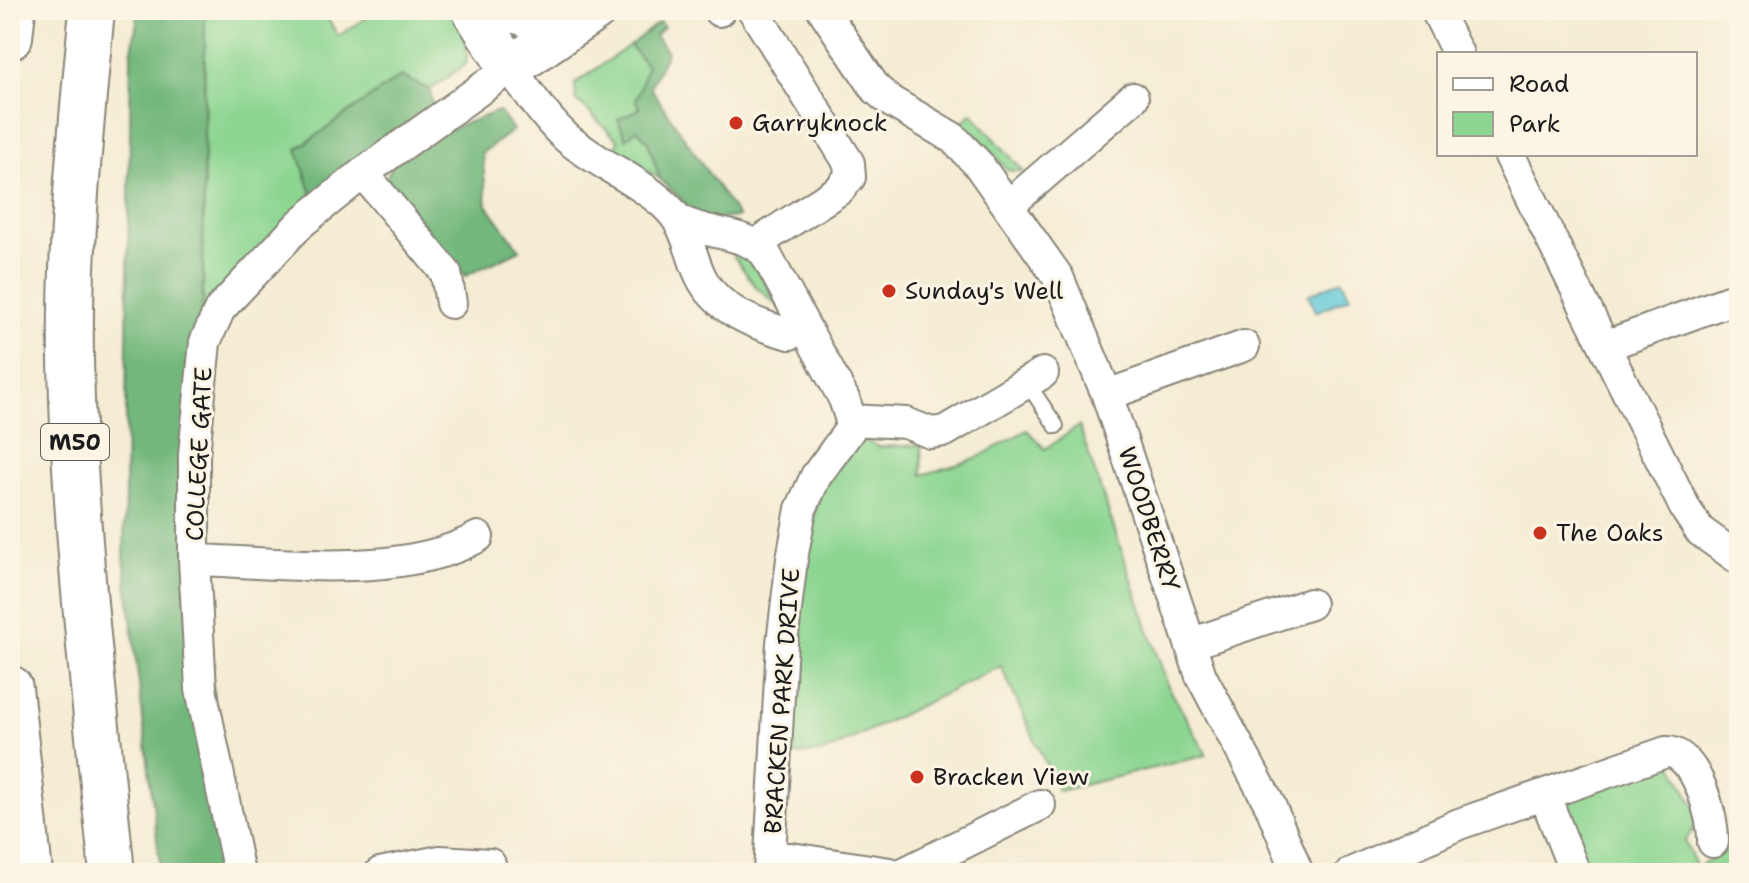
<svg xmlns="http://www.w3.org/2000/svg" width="1749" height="883" viewBox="0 0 1749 883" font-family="'Shantell Sans',sans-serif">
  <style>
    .green { fill: #8dd692; stroke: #547957; stroke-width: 2 }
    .forest { fill: #72b77c; stroke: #476a4c; stroke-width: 2 }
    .water { fill: #5ec8d9; stroke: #3d727a; stroke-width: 2 }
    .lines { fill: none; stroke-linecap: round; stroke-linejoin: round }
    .lane-casing { stroke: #888478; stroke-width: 18 }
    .street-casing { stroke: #888478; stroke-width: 34 }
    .secondary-casing { stroke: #888478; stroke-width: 46 }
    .highway-casing { stroke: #888478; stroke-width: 48 }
    .lane { stroke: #fff; stroke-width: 14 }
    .street { stroke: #fff; stroke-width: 30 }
    .secondary { stroke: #fff; stroke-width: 42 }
    .highway { stroke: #fff; stroke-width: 44 }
    .poi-dot { fill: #c8321e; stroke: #fcf5e5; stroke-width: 3 }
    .labels { text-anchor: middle; stroke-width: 6; stroke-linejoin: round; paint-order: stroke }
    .shield { fill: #fcf5e5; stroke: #5f5d58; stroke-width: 2 }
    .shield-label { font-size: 22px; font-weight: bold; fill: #1c1c1c }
    .poi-label { font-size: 24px; fill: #1c1c1c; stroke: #fcf5e5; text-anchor: start }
    .street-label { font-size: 24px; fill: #1c1c1c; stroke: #fcf5e5 }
  </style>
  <rect width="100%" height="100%" fill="#fcf5e5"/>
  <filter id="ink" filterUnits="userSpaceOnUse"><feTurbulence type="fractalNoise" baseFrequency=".0125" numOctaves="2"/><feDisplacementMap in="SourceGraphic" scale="16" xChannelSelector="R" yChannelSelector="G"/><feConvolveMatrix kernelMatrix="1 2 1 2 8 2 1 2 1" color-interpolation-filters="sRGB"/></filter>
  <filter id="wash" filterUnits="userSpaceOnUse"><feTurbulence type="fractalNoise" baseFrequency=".006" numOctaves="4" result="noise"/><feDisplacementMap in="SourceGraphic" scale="32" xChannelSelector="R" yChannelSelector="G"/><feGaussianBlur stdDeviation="1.8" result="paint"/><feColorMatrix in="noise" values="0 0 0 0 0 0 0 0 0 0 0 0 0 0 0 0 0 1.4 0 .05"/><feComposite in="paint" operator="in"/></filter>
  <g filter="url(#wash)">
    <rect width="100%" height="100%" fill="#f4ecd3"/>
    <path class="green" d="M205 10H323L338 36 379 10H453C463 28 470 43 466 64L430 90 401 76 298 149 312 194 225 287 203 325Z
      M630 45 647 66 636 101 640 109 618 119 626 139 637 128 648 142 660 179 615 148 618 140 576 100 575 84Z
      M972 113 1024 172 1007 170 977 135 961 123Z
      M729 250 745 251 783 310 757 288Z
      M1079 426 1168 686 1207 755 1058 791 1001 666 825 752 789 756 797 604 820 491 860 438 879 447 921 445 922 475 975 459 1027 430 1045 449Z
      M1672 763 1701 819 1685 841 1697 868 1739 843V865L1728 873H1589C1579 852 1554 817 1573 797Z"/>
    <path class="forest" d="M139 10H205L202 374 194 455 227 873H161L124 557 131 55Z
      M659 22 664 27 655 35 667 52 650 87 738 217 702 221 660 179 648 142 637 129 626 139 618 119 640 109 636 101 647 66 630 45Z
      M401 76 430 90 433 106 312 194 297 149Z
      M499 111 513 130 482 153 487 205 520 250 465 276 386 178 396 156 455 127Z"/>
    <path class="water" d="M1342 280 1350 297 1316 312 1308 295Z"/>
  </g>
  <g filter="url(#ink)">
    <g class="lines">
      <defs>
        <path id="lane" d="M1028 384 1056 426"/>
        <path id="street" d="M753 10 849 163 850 177 839 190 756 244
          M823 10 876 89 890 101 953 138 978 164 1058 277 1107 395 1201 676 1270 805 1298 873
          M1436 10 1458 54
          M719 11 720 10
          M1509 154 1686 510 1700 531 1739 559
          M363 173 446 273 451 303
          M1008 206 1133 98
          M681 221C708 235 742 231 765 253L844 399 851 420 849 431 816 476 801 509 792 559 782 643 769 873
          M1605 346 1739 297
          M1107 395 1244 346
          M851 420 906 423 931 433 945 431 1043 373
          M194 560C280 562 401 580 478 537
          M1190 644 1310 604
          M1545 796 1575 873
          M771 855 890 873
          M239 873 201 689 194 560V455L205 342 220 309 301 223 363 173 510 68C528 91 546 120 568 139 598 164 637 179 665 205 688 226 688 249 700 275 716 310 756 325 790 334L799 316
          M380 873 440 861 490 864
          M904 873 1040 805
          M1351 873 1459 824 1666 752C1696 751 1714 818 1713 842"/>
        <path id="secondary" d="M473 10 510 68 595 10
          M511 10 546 22 572 25"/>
        <path id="highway" d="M92 10C81 126 69 243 71 360 74 532 95 702 112 873
          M10 37 13 10
          M10 688 30 873"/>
      </defs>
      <use href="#lane" class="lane-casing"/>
      <use href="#street" class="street-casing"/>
      <use href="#secondary" class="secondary-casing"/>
      <use href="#highway" class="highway-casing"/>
      <use href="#lane" class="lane"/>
      <use href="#street" class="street"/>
      <use href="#secondary" class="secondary"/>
      <use href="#highway" class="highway"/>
    </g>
  </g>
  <g class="poi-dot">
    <circle cx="736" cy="123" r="8"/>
    <circle cx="889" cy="291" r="8"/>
    <circle cx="1540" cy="533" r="8"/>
    <circle cx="917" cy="777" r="8"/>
  </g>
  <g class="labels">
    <rect class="shield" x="41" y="424" width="68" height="36" rx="6"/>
    <g class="shield-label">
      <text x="75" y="450">M50</text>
    </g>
    <g class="poi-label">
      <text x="752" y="131">Garryknock</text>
      <text x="905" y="299">Sunday's Well</text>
      <text x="1556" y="541">The Oaks</text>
      <text x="933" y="785">Bracken View</text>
    </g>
    <g class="street-label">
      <text transform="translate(199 454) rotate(-87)" y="8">COLLEGE GATE</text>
      <text transform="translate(1149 519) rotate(72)" y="8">WOODBERRY</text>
      <text transform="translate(782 701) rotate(-86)" y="8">BRACKEN PARK DRIVE</text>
    </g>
  </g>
  <rect width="1749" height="883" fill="none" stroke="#fcf5e5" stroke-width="40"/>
  <rect x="1437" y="52" width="260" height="104" fill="#fcf5e5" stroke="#a29e95" stroke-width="2"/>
  <rect x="1453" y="78" width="40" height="12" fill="#ffffff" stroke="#a29e95" stroke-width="2"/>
  <text x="1509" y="92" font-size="24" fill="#1c1c1c">Road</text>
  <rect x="1453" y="112" width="40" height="24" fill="#8dd692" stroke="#a29e95" stroke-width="2"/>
  <text x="1509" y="132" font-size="24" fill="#1c1c1c">Park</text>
</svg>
